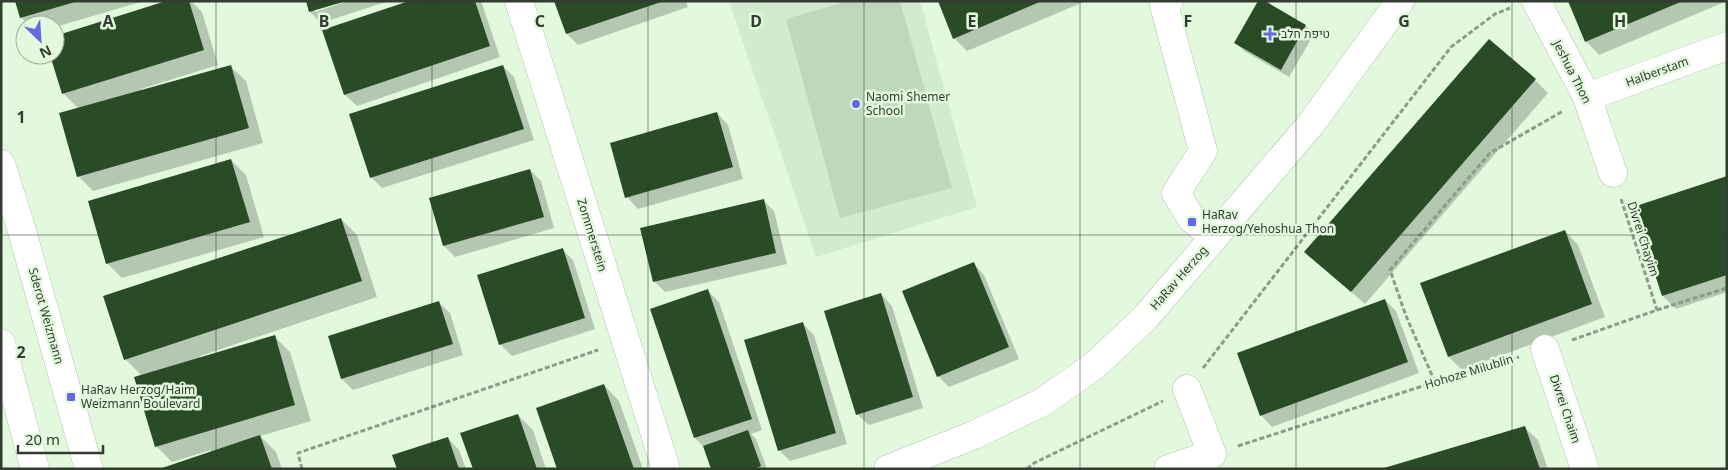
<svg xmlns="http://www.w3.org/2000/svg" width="1728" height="470" viewBox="0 0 1728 470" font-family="'Noto Sans',Heebo,sans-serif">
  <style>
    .built { fill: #d0eccd }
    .green { fill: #bed9ba }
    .shadow { fill: #0003 }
    .building { fill: #294b25 }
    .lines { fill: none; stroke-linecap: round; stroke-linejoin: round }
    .minor-casing { stroke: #b0c6ad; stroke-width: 29 }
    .major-casing { stroke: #b0c6ad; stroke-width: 29 }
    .path { stroke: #8c9c89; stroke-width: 3; stroke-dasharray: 5 2.5; stroke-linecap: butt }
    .minor { stroke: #fff; stroke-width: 28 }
    .major { stroke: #fff; stroke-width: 28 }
    .grid { fill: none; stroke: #333c31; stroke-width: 1; stroke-opacity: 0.55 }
    .poi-dot { fill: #6269e1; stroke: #e2f9de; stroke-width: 2 }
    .labels { text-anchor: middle; stroke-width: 5; stroke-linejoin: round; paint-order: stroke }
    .poi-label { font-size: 12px; fill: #333c31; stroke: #e2f9de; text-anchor: start }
    .street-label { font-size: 12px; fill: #333c31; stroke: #e2f9de }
    .grid-label { font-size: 16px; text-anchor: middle; font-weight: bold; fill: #333c31; stroke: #e2f9de; stroke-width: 5; stroke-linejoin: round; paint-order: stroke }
  </style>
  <rect width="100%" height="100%" fill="#e2f9de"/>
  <path class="built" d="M729 1H920L977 207 816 257Z"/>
  <path class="green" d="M849 1H900L952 188 840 218 786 19Z"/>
  <path class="shadow" d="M17 1H144L55 27V25H29L21 17Z
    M170 1H191L202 12 218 65 141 89 142 91 230 66 246 81 263 143 93 191 78 176 79 109 63 93 51 55H55V37Z
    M307 1 315 9V12L348 1H389L321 23 310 12Z
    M412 1H481L500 57 357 106 345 95 324 31Z
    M556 1H686L688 7 578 45 567 34Z
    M939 1H1086L967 51 954 38Z
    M1569 1H1727L1599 55 1586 41Z
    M1306 26 1314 34 1289 77 1244 51 1236 43Z
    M503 66 514 77 534 140 382 188 371 177Z
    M1535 80 1548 93 1365 304 1306 252Z
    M717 113 728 125 743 179 638 209 627 197Z
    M231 160 246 175 264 237 122 278 107 263Z
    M530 170 541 181 554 228 455 257 444 246Z
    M1727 178V292L1676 309 1663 296Z
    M763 200 774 211 787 264 665 292 654 281Z
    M341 219 357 235 377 297 200 356 201 358 274 336 290 352 311 421 260 436 276 452 282 469H165L212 453 211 450 172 462 156 446 142 376 125 359Z
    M1565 231 1578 245 1605 317 1462 370 1449 357Z
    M562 249 573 260 595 329 512 356 500 344Z
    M973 263 984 275 1019 359 949 387 938 376Z
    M708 291 719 302 762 430 751 434 756 439 767 469H712L704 447 695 438Z
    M881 294 892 306 923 408 869 425 857 414Z
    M1385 300 1396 311 1419 373 1272 427 1261 415Z
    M438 302 450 313 463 355 353 390 342 379 329 337Z
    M803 324 814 335 847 444 790 461 779 450Z
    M604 385 619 401 643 469H558Z
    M518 415 533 430 546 469H474Z
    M1524 427 1538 440 1548 469H1387Z
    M448 438 459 450 466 469H398Z"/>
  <path class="building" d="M15 1H75V2L20 18Z
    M166 1H189L204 50 62 94 50 55H55V36Z
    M306 1H343V2L309 12Z
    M409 1H475L490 46 344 95 322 30Z
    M554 1H661V2L566 34Z
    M938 1H1042L953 39Z
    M1258 1H1265L1306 25 1281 70 1234 43Z
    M1568 1H1683L1585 42Z
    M1489 39 1536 79 1351 292 1304 252Z
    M231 65 249 128 77 177 59 113Z
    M503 65 524 129 370 178 349 114Z
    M717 112 733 167 625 198 610 143Z
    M231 159 250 222 106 264 88 201Z
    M530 169 544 217 443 246 429 198Z
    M1727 176V275L1662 296 1633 207Z
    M764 199 776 253 653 282 640 228Z
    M341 218 362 281 124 360 103 296Z
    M1565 230 1592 304 1448 357 1420 283Z
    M563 248 585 318 499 345 477 275Z
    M974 262 1009 347 937 377 902 291Z
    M708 289 752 419 694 438 650 309Z
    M881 293 913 397 856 415 824 311Z
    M1385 299 1408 362 1260 416 1237 353Z
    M439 301 453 344 341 379 328 336Z
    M803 322 836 433 778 451 744 340Z
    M275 335 295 405 155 447 134 377Z
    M604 384 634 469H557L536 408Z
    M518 414 537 469H473L460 433Z
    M1525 426 1540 469H1384V468Z
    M748 430 761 466 754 469H711L703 446Z
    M260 435 272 469H162V468Z
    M448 437 459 469H397L392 455Z"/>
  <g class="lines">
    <defs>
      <path id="minor" d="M519 1 666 469
        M1169 1 1164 5 1203 151 1176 193 1191 218 1214 238
        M1536 1 1587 97 1613 173
        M1587 97 1727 46
        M1545 349 1585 469
        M888 469 974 435 1043 402 1094 366 1145 318 1311 124 1400 1
        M1168 469 1212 454 1187 389"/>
      <path id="major" d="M1 164 22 231 89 469
        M1 343 35 469"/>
    </defs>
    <use href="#minor" class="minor-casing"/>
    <use href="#major" class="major-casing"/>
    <path class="path" d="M1621 199 1657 310
      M1572 340 1657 310 1727 288
      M1203 368 1451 47 1495 14 1510 8
      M1435 382 1406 316 1390 270 1490 153 1563 111
      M1238 446 1435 382 1519 357
      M302 469 298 453 598 350
      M1027 469 1034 463 1163 401"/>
    <use href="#minor" class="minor"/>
    <use href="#major" class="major"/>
  </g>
  <path class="grid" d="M216 1V469M432 1V469M648 1V469M864 1V469M1080 1V469M1296 1V469M1512 1V469M1 235H1727"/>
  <g class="poi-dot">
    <path d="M1267.5 26.5h5v5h5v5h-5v5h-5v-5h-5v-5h5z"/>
    <circle cx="856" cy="104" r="5"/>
    <rect x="1187" y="217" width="10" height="10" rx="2.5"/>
    <rect x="66" y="392" width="10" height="10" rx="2.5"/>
  </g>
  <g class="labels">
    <g class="poi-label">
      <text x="1281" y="38">טיפת חלב</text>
      <text x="866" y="101">Naomi Shemer<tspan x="866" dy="14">School</tspan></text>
      <text x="1202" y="219">HaRav<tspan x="1202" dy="14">Herzog/Yehoshua Thon</tspan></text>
      <text x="81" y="394">HaRav Herzog/Haim<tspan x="81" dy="14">Weizmann Boulevard</tspan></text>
    </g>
    <g class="street-label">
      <text transform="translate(1572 72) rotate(63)" y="4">Jeshua Thon</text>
      <text transform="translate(1657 72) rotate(-20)" y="4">Halberstam</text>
      <text transform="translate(592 235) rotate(73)" y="4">Zommerstein</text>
      <text transform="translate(1643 239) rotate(72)" y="4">Divrei Chayim</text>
      <text transform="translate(1179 278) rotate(-49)" y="4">HaRav Herzog</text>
      <text transform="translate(46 316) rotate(74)" y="4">Sderot Weizmann</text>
      <text transform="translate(1469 372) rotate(-17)" y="4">Hohoze Milublin</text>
      <text transform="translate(1565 409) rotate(71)" y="4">Divrei Chaim</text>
    </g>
  </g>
  <g class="grid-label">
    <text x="108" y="27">A</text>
    <text x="324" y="27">B</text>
    <text x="540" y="27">C</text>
    <text x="756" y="27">D</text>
    <text x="972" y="27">E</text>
    <text x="1188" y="27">F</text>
    <text x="1404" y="27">G</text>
    <text x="1620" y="27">H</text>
    <text x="21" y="123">1</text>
    <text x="21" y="358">2</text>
  </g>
  <rect width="1728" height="470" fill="none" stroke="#333c31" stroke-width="5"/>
  <g transform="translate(40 40) rotate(155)"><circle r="24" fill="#e2f9de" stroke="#9cad99"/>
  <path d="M0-4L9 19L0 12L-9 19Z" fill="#6269e1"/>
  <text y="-8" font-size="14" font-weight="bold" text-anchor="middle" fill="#333c31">N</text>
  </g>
  <path d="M18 445v8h85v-8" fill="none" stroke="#333c31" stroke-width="2.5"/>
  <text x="25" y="445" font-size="15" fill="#333c31" stroke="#e2f9de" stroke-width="4" paint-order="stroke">20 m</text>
</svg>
